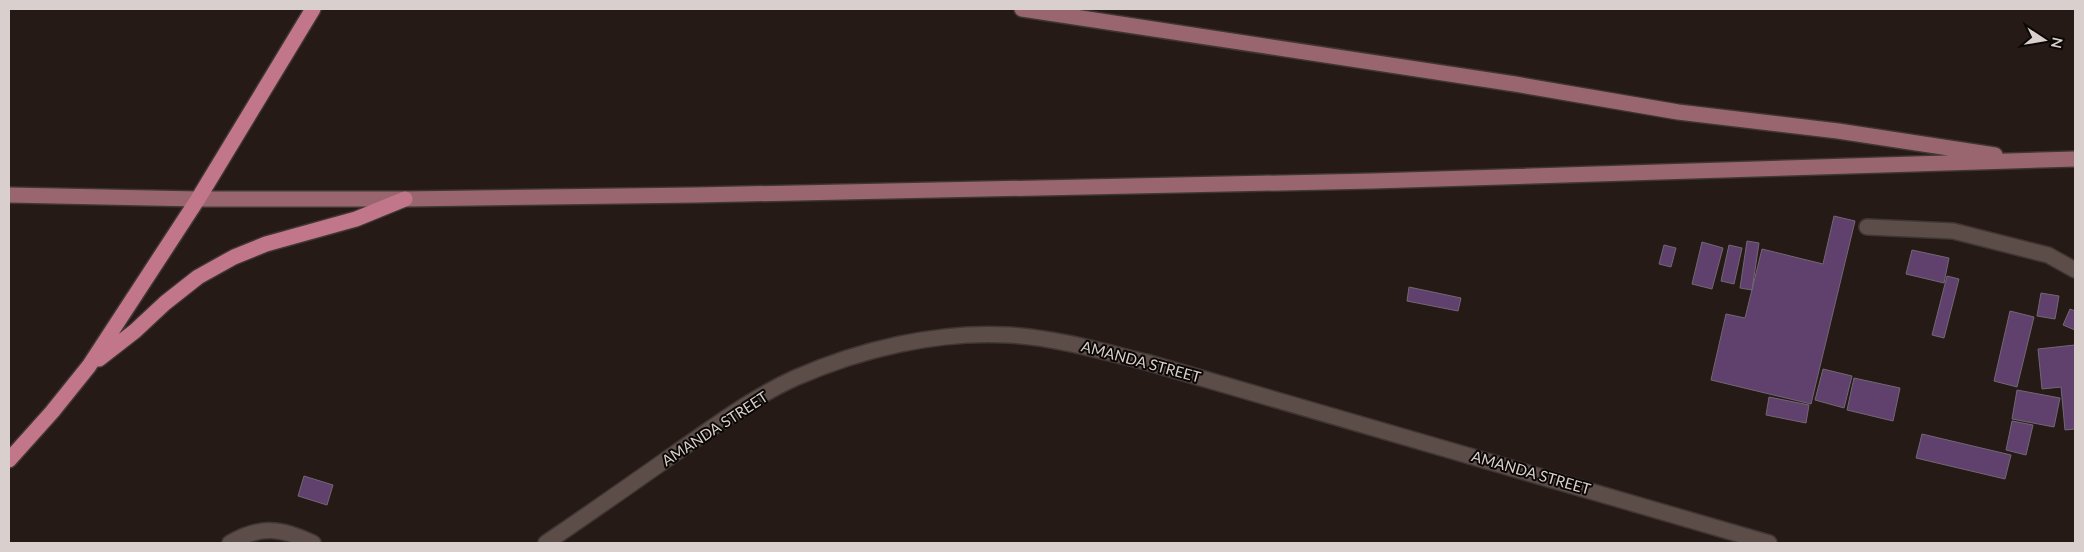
<svg xmlns="http://www.w3.org/2000/svg" width="2084" height="552" viewBox="0 0 2084 552" font-family="Lato,sans-serif">
  <style>
    .building { fill: #60406c; stroke: #716874 }
    .lines { fill: none; stroke-linecap: round; stroke-linejoin: round }
    .minor-casing { stroke: #3f3633; stroke-width: 18 }
    .major-casing { stroke: #3f3633; stroke-width: 18 }
    .highway-casing { stroke: #3f3633; stroke-width: 18 }
    .minor { stroke: #5c4d48; stroke-width: 15 }
    .major { stroke: #99666f; stroke-width: 15 }
    .highway { stroke: #c27689; stroke-width: 15 }
    .labels { text-anchor: middle; stroke-width: 4; stroke-linejoin: round; paint-order: stroke }
    .street-label { font-size: 15px; fill: #d9d0cd; stroke: #0b0705 }
  </style>
  <rect width="100%" height="100%" fill="#261a16"/>
  <path class="building" d="M1834 216 1855 221 1811 404 1711 380 1726 314 1745 318 1762 249 1823 264Z
    M1747 241 1759 243 1752 290 1740 288Z
    M1702 242 1723 248 1712 289 1692 284Z
    M1664 245 1676 248 1671 267 1659 264Z
    M1729 245 1742 248 1734 284 1721 281Z
    M1912 250 1949 258 1944 283 1906 274Z
    M1947 276 1959 279 1944 338 1932 335Z
    M1409 287 1461 298 1458 311 1407 301Z
    M2041 293 2059 296 2055 319 2037 316Z
    M2070 309 2075 311V330L2063 325Z
    M2010 311 2034 317 2017 387 1994 381Z
    M2075 345V429L2065 430 2061 387 2042 389 2038 349Z
    M1823 369 1852 376 1844 408 1815 400Z
    M1854 378 1900 388 1893 421 1847 410Z
    M2017 390 2060 398 2054 427 2012 419Z
    M1769 397 1809 405 1806 423 1766 415Z
    M2012 421 2033 425 2026 455 2006 450Z
    M1922 434 2011 455 2005 479 1916 458Z
    M304 476 333 485 327 505 298 496Z"/>
  <g class="lines">
    <defs>
      <path id="minor" d="M1867 227 1953 231 2048 255 2075 270
        M230 543C261 525 282 528 313 543
        M546 543C590 513 633 483 677 452 715 426 753 397 795 378 861 349 937 331 1009 335 1056 338 1101 351 1146 362L1769 543"/>
      <path id="major" d="M1022 9 1515 84 1678 112 1838 131 1995 155
        M9 195 198 199H405L696 195 1373 181 2075 159"/>
      <path id="highway" d="M99 359 135 331 165 303 198 277 234 257 266 244 356 219 405 199
        M9 460 52 412 89 366 198 199 313 9"/>
    </defs>
    <use href="#minor" class="minor-casing"/>
    <use href="#major" class="major-casing"/>
    <use href="#highway" class="highway-casing"/>
    <use href="#minor" class="minor"/>
    <use href="#major" class="major"/>
    <use href="#highway" class="highway"/>
  </g>
  <g class="labels">
    <g class="street-label">
      <text transform="translate(1141 362) rotate(15)" y="5">AMANDA STREET</text>
      <text transform="translate(715 429) rotate(-33)" y="5">AMANDA STREET</text>
      <text transform="translate(1531 473) rotate(16)" y="5">AMANDA STREET</text>
    </g>
  </g>
  <rect width="2084" height="552" fill="none" stroke="#d9d0cd" stroke-width="20"/>
  <g transform="translate(2044 40) rotate(102)" stroke="#0b0705" stroke-width="4" paint-order="stroke">
  <path d="M0-4L9 19L0 12L-9 19Z" fill="#d9d0cd"/>
  <text y="-8" font-size="14" font-weight="bold" text-anchor="middle" fill="#d9d0cd">N</text>
  </g>
</svg>
